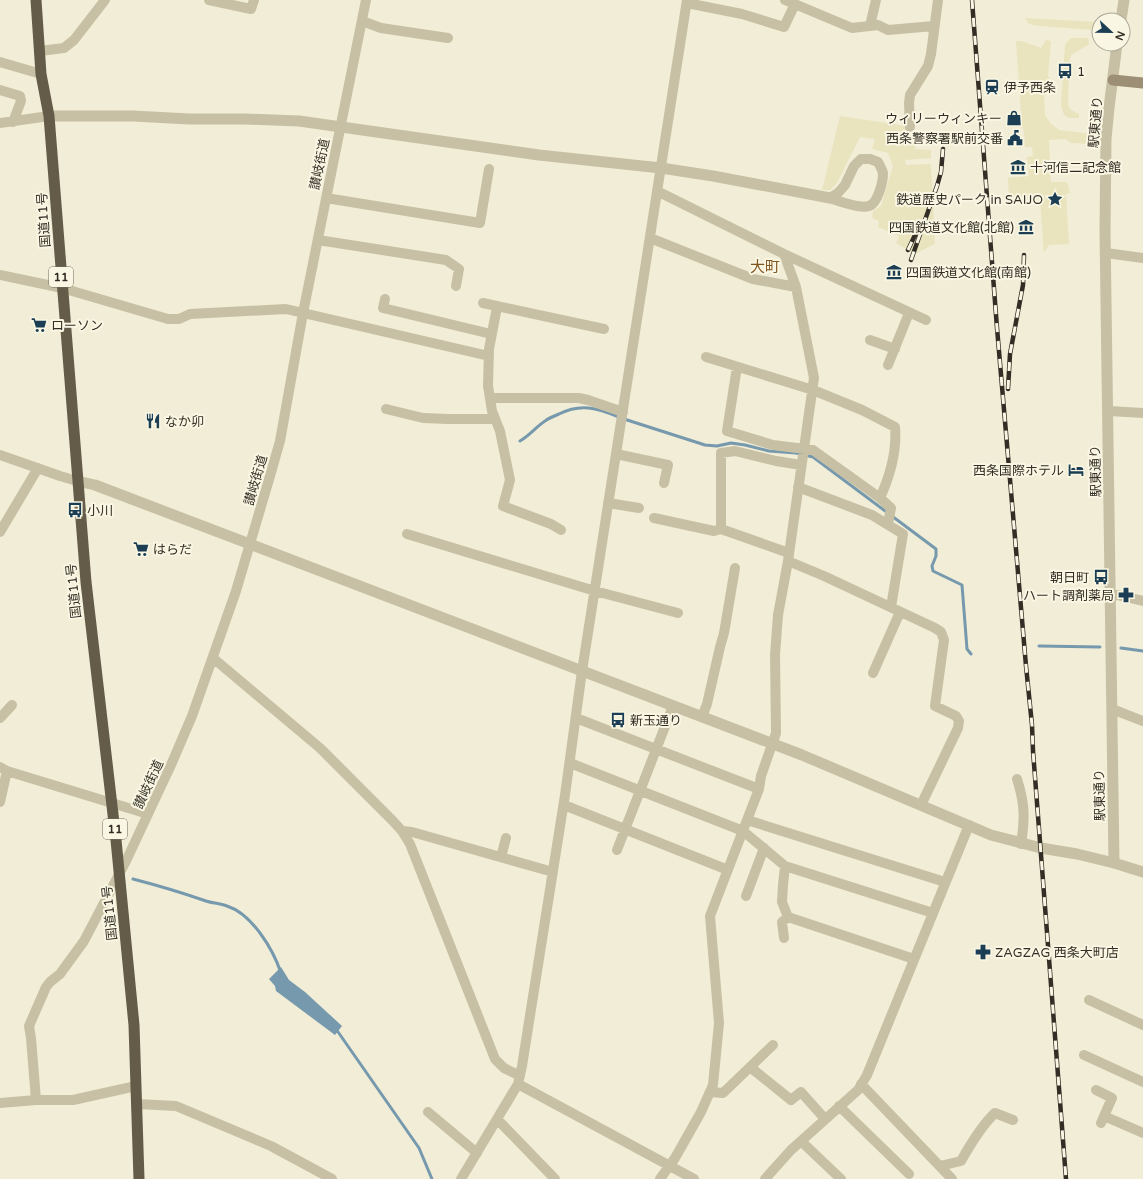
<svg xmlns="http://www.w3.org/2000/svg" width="1143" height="1179" viewBox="0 0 1143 1179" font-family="'Varela Round','Noto Sans JP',sans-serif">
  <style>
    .plaza { fill: #e9e4be }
    .water { fill: #7699ad }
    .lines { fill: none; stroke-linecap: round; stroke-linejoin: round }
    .stream { stroke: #7699ad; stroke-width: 3 }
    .minor { stroke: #c8c0a4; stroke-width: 10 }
    .tertiary { stroke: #c8c0a4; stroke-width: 11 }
    .secondary { stroke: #9c8f75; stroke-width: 11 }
    .trunk { stroke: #645c49; stroke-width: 11 }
    .rail-casing { stroke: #332e25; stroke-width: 4.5 }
    .rail { stroke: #f9f6e3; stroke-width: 3; stroke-dasharray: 9; stroke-linecap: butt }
    .labels { text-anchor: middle; stroke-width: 4; stroke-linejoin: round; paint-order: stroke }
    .shield { fill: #f9f6e3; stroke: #6e6a5e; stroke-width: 1 }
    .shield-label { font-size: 12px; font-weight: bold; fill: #332e25 }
    .poi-label { font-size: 13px; fill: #332e25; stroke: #f9f6e3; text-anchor: start }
    .street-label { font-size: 13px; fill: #332e25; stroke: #f9f6e3 }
    .quarter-label { font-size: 15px; fill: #82561f; stroke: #f9f6e3 }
  </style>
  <rect width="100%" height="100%" fill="#f1edd7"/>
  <path class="plaza" d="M1025 18 1099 22V29L1092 30 1041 26 1033 25 1028 23Z
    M1071 38H1088L1089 43 1088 45 1071 55 1069 63 1068 106 1071 110 1079 114V118H1069L1064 115 1061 105 1065 44Z
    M1046 40 1051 41 1048 75 1051 82V87L1044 96 1045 115 1051 124 1059 130 1094 134 1099 138 1100 144 1071 143 1065 139 1049 140 1051 182H1067L1070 193 1066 194 1069 244 1049 245 1044 253 1040 199 1009 201 1008 178 1029 176 1027 157 1033 156 1032 147H1025L1024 131 1022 127 1016 41H1022L1041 48Z
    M840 116 913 127 915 149 931 150V158L905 160 906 165 931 164 935 244 917 253 912 252 896 243 899 236 878 227 879 221 872 218 873 211 881 206 893 166 888 153 872 149 875 139 860 137 837 183 830 190H822Z"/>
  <path class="water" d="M281 967 289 980 305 992 342 1026 335 1035 276 991 275 986 269 979Z"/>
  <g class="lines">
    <path class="stream" d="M624 419 705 445 717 446 731 443 745 445 769 451 796 453 813 457 936 549V556L932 566 933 571 962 585 967 649 971 654
      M520 441C530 435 536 427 545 421 549 418 554 416 559 414 581 403 597 408 619 417
      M1039 646 1100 647
      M1121 648 1143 651
      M133 879C156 885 180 892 203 900 210 903 219 903 227 906 252 914 273 949 281 973
      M336 1029 419 1148 432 1179"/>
    <path class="minor" d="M209 0 251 9 254 0
      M785 0 852 28 878 25 888 30 934 26
      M687 3 742 14 784 27 795 4
      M362 21 381 28 448 38
      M870 26 876 0
      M40 51 64 48 74 40 105 0
      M0 62 41 74
      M0 90 20 96 21 101 13 122
      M0 123 49 116
      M910 127 909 103 910 95 928 66 931 54 938 0
      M861 159H870L878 162C880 166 882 169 883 173 883 182 878 203 869 206 860 209 839 201 830 198L838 193 845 185 854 166Z
      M657 191 784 254 926 320
      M326 198 480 223 489 169
      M650 238 753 279 796 287
      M318 240 446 260 459 269 456 286
      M1106 253 1143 258
      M0 275 62 288 168 319H179L190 314 286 309 489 356
      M385 299 383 308 491 334
      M483 303 604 329
      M497 307 489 349 488 386 492 411 500 431 510 480 503 506 551 524 561 530
      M870 340 895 349
      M706 357 813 390 862 410 895 427C897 451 890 476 880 498
      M888 365 909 313
      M737 367 727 431 773 445 813 450 880 498 891 508 888 524
      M490 398H579L588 400 623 412
      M386 409 423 418 448 419H495
      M1109 411 1143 413
      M616 454 668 465 664 483
      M0 455 60 476 77 481
      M798 487 872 515 903 534 891 607
      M608 503 639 508
      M654 518 714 531 721 529
      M0 532 38 468
      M407 534 595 591 678 613
      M789 553 721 529V453L735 451 776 461 801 465
      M788 561 824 576 935 628 941 632 944 640 935 706 956 716 959 721 958 728 921 805
      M1111 596 1117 595 1143 601
      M213 658 320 748 393 821 402 831 410 844 495 1059 504 1068 520 1076
      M873 673 900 612
      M1112 709 1143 721
      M702 717 707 704 720 647 724 633 735 568
      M0 718 12 705
      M576 718 759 789
      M570 763 743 831 785 866 933 913
      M0 767 7 771 148 814
      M1017 779C1025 804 1025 819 1021 844
      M0 802 7 771
      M564 805 728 870
      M747 820 945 882
      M402 831 412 832 553 872
      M617 850 673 706
      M501 857 506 838
      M746 896 764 848
      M788 917 914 959
      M784 938 782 922 788 917 782 902 783 885 785 866
      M1089 1000 1143 1025
      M1084 1055 1143 1082
      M750 1067 791 1100 801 1092 825 1119
      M518 1084 694 1179
      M861 1084 952 1179
      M1096 1090 1112 1098 1101 1123
      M711 1092 723 1093 773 1045
      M36 1100 31 1038 29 1026 46 987 50 982 60 974 84 941 126 861 171 765 192 716 236 591 270 476 280 441 303 313 366 0
      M0 1103 36 1100H73L136 1086
      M137 1104 176 1106 271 1146 332 1179
      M839 1106 909 1174
      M428 1112 477 1153
      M1104 1116 1143 1133
      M497 1119 555 1179
      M801 1141 841 1179
      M940 1166 961 1161C970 1145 981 1126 995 1113L1013 1120
      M461 1179 518 1084 522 1066 565 795 582 671 687 0
      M660 1179 675 1158 701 1112 713 1085 719 1023 710 916 759 789 761 776 776 733 775 655 778 615 788 561 814 378 796 287 784 254
      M765 1179 791 1150 858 1090 867 1075 969 825"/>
    <path class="tertiary" d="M1121 20 1124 0
      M49 116H133L189 119H245L299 121 539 155 661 168 713 176 830 198
      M77 481 95 485 802 755 991 835 1041 848 1077 854 1114 863 1143 872
      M1114 863 1105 231 1106 139 1109 108 1117 44"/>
    <path class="secondary" d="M1113 80 1143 83"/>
    <path class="trunk" d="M36 0 41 74 49 116 86 582 116 840 134 1025 139 1179"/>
    <defs>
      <path id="rail" d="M972 0 997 328 1026 666 1032 725 1033 751 1066 1179
        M908 250 915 235
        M911 260 937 186 941 172 943 149
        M1008 389 1010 354 1023 285 1024 255"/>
    </defs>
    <use href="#rail" class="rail-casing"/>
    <use href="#rail" class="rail"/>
  </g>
  <defs>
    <symbol id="bus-bare" viewBox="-9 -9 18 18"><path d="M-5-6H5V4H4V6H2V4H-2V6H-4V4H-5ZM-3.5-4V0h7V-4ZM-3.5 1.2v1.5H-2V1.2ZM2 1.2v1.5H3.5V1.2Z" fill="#1b3e54" stroke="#f9f6e3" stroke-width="2.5" paint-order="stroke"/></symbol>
    <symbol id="station-bare" viewBox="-9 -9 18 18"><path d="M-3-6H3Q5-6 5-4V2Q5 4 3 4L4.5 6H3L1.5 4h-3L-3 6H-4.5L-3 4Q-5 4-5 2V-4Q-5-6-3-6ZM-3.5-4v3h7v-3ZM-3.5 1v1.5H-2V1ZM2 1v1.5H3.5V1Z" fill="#1b3e54" stroke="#f9f6e3" stroke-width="2.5" paint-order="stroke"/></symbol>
    <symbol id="shop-bare" viewBox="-9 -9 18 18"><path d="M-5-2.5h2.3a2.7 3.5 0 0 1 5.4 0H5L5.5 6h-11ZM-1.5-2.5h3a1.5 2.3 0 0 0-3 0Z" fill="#1b3e54" stroke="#f9f6e3" stroke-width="2.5" paint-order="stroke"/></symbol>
    <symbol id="civic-bare" viewBox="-9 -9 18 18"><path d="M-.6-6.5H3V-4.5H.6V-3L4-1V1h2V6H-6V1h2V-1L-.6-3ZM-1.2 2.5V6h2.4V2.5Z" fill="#1b3e54" stroke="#f9f6e3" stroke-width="2.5" paint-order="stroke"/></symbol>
    <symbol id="museum-bare" viewBox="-9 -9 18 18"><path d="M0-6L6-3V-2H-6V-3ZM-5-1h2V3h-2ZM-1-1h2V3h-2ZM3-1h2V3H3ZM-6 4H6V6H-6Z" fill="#1b3e54" stroke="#f9f6e3" stroke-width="2.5" paint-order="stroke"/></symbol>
    <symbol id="sight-bare" viewBox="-9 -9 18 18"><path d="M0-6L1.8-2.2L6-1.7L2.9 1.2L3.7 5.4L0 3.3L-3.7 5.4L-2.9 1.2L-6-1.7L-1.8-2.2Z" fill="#1b3e54" stroke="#f9f6e3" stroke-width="2.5" paint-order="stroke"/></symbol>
    <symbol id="supermarket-bare" viewBox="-9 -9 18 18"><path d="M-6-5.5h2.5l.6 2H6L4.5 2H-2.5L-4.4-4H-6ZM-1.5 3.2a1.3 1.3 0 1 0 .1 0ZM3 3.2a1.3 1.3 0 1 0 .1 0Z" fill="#1b3e54" stroke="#f9f6e3" stroke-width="2.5" paint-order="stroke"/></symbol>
    <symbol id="restaurant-bare" viewBox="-9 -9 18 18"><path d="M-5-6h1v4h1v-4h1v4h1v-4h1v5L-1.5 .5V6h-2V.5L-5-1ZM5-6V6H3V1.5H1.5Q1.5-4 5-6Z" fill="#1b3e54" stroke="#f9f6e3" stroke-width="2.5" paint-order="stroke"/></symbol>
    <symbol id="hotel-bare" viewBox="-9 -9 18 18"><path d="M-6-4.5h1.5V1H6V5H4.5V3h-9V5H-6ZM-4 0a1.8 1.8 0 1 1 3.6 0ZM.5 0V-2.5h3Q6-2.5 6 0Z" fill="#1b3e54" stroke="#f9f6e3" stroke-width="2.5" paint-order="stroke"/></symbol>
    <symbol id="pharmacy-bare" viewBox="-9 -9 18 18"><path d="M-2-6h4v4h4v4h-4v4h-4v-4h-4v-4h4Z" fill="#1b3e54" stroke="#f9f6e3" stroke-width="2.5" paint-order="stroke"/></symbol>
  </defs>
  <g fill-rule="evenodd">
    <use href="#bus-bare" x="1054" y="60" width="22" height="22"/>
    <use href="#station-bare" x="981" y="76" width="22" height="22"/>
    <use href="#shop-bare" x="1003" y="107" width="22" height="22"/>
    <use href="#civic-bare" x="1004" y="127" width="22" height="22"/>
    <use href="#museum-bare" x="1007" y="156" width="22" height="22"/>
    <use href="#sight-bare" x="1044" y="188" width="22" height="22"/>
    <use href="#museum-bare" x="1015" y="216" width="22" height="22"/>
    <use href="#museum-bare" x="883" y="261" width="22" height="22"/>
    <use href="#supermarket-bare" x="28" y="314" width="22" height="22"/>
    <use href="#restaurant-bare" x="142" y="410" width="22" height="22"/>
    <use href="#hotel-bare" x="1065" y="459" width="22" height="22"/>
    <use href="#bus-bare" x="64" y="499" width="22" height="22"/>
    <use href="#supermarket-bare" x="130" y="538" width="22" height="22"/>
    <use href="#bus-bare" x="1090" y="566" width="22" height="22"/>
    <use href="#pharmacy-bare" x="1115" y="584" width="22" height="22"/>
    <use href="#bus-bare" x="607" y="709" width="22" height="22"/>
    <use href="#pharmacy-bare" x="972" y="941" width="22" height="22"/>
  </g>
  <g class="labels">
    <g class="shield">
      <rect x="49" y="267" width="24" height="20" rx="3"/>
      <rect x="103" y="819" width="24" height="20" rx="3"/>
    </g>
    <g class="shield-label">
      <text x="61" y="281">11</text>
      <text x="115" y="833">11</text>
    </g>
    <g class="poi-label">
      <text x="1077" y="76">1</text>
      <text x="1004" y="92">伊予西条</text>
      <text x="1002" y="123" text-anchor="end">ウィリーウィンキー</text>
      <text x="1003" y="143" text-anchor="end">西条警察署駅前交番</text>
      <text x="1030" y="172">十河信二記念館</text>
      <text x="1043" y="204" text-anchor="end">鉄道歴史パーク in SAIJO</text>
      <text x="1014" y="232" text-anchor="end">四国鉄道文化館(北館)</text>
      <text x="906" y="277">四国鉄道文化館(南館)</text>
      <text x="51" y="330">ローソン</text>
      <text x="165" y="426">なか卯</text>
      <text x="1064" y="475" text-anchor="end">西条国際ホテル</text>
      <text x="87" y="515">小川</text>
      <text x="153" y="554">はらだ</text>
      <text x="1089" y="582" text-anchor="end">朝日町</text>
      <text x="1114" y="600" text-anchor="end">ハート調剤薬局</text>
      <text x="630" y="725">新玉通り</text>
      <text x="995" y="957">ZAGZAG 西条大町店</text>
    </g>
    <g class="street-label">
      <text transform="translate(1095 122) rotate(-85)" y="5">駅東通り</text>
      <text transform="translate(319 164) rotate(-78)" y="5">讃岐街道</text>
      <text transform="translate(43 220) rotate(-94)" y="5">国道11号</text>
      <text transform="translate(1095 471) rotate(-91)" y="5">駅東通り</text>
      <text transform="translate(255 480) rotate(-74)" y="5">讃岐街道</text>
      <text transform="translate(73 591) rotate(-96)" y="5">国道11号</text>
      <text transform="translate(148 784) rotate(-65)" y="5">讃岐街道</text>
      <text transform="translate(1099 795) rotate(-91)" y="5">駅東通り</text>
      <text transform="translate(109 913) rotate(-96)" y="5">国道11号</text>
    </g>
    <g class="quarter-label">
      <text x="765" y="272">大町</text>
    </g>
  </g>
  <g transform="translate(1111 32) rotate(112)"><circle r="19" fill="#f9f6e3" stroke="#aaa697"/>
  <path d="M0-3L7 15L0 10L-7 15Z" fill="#1b3e54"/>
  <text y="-6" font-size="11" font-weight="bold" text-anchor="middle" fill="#332e25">N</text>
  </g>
</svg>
